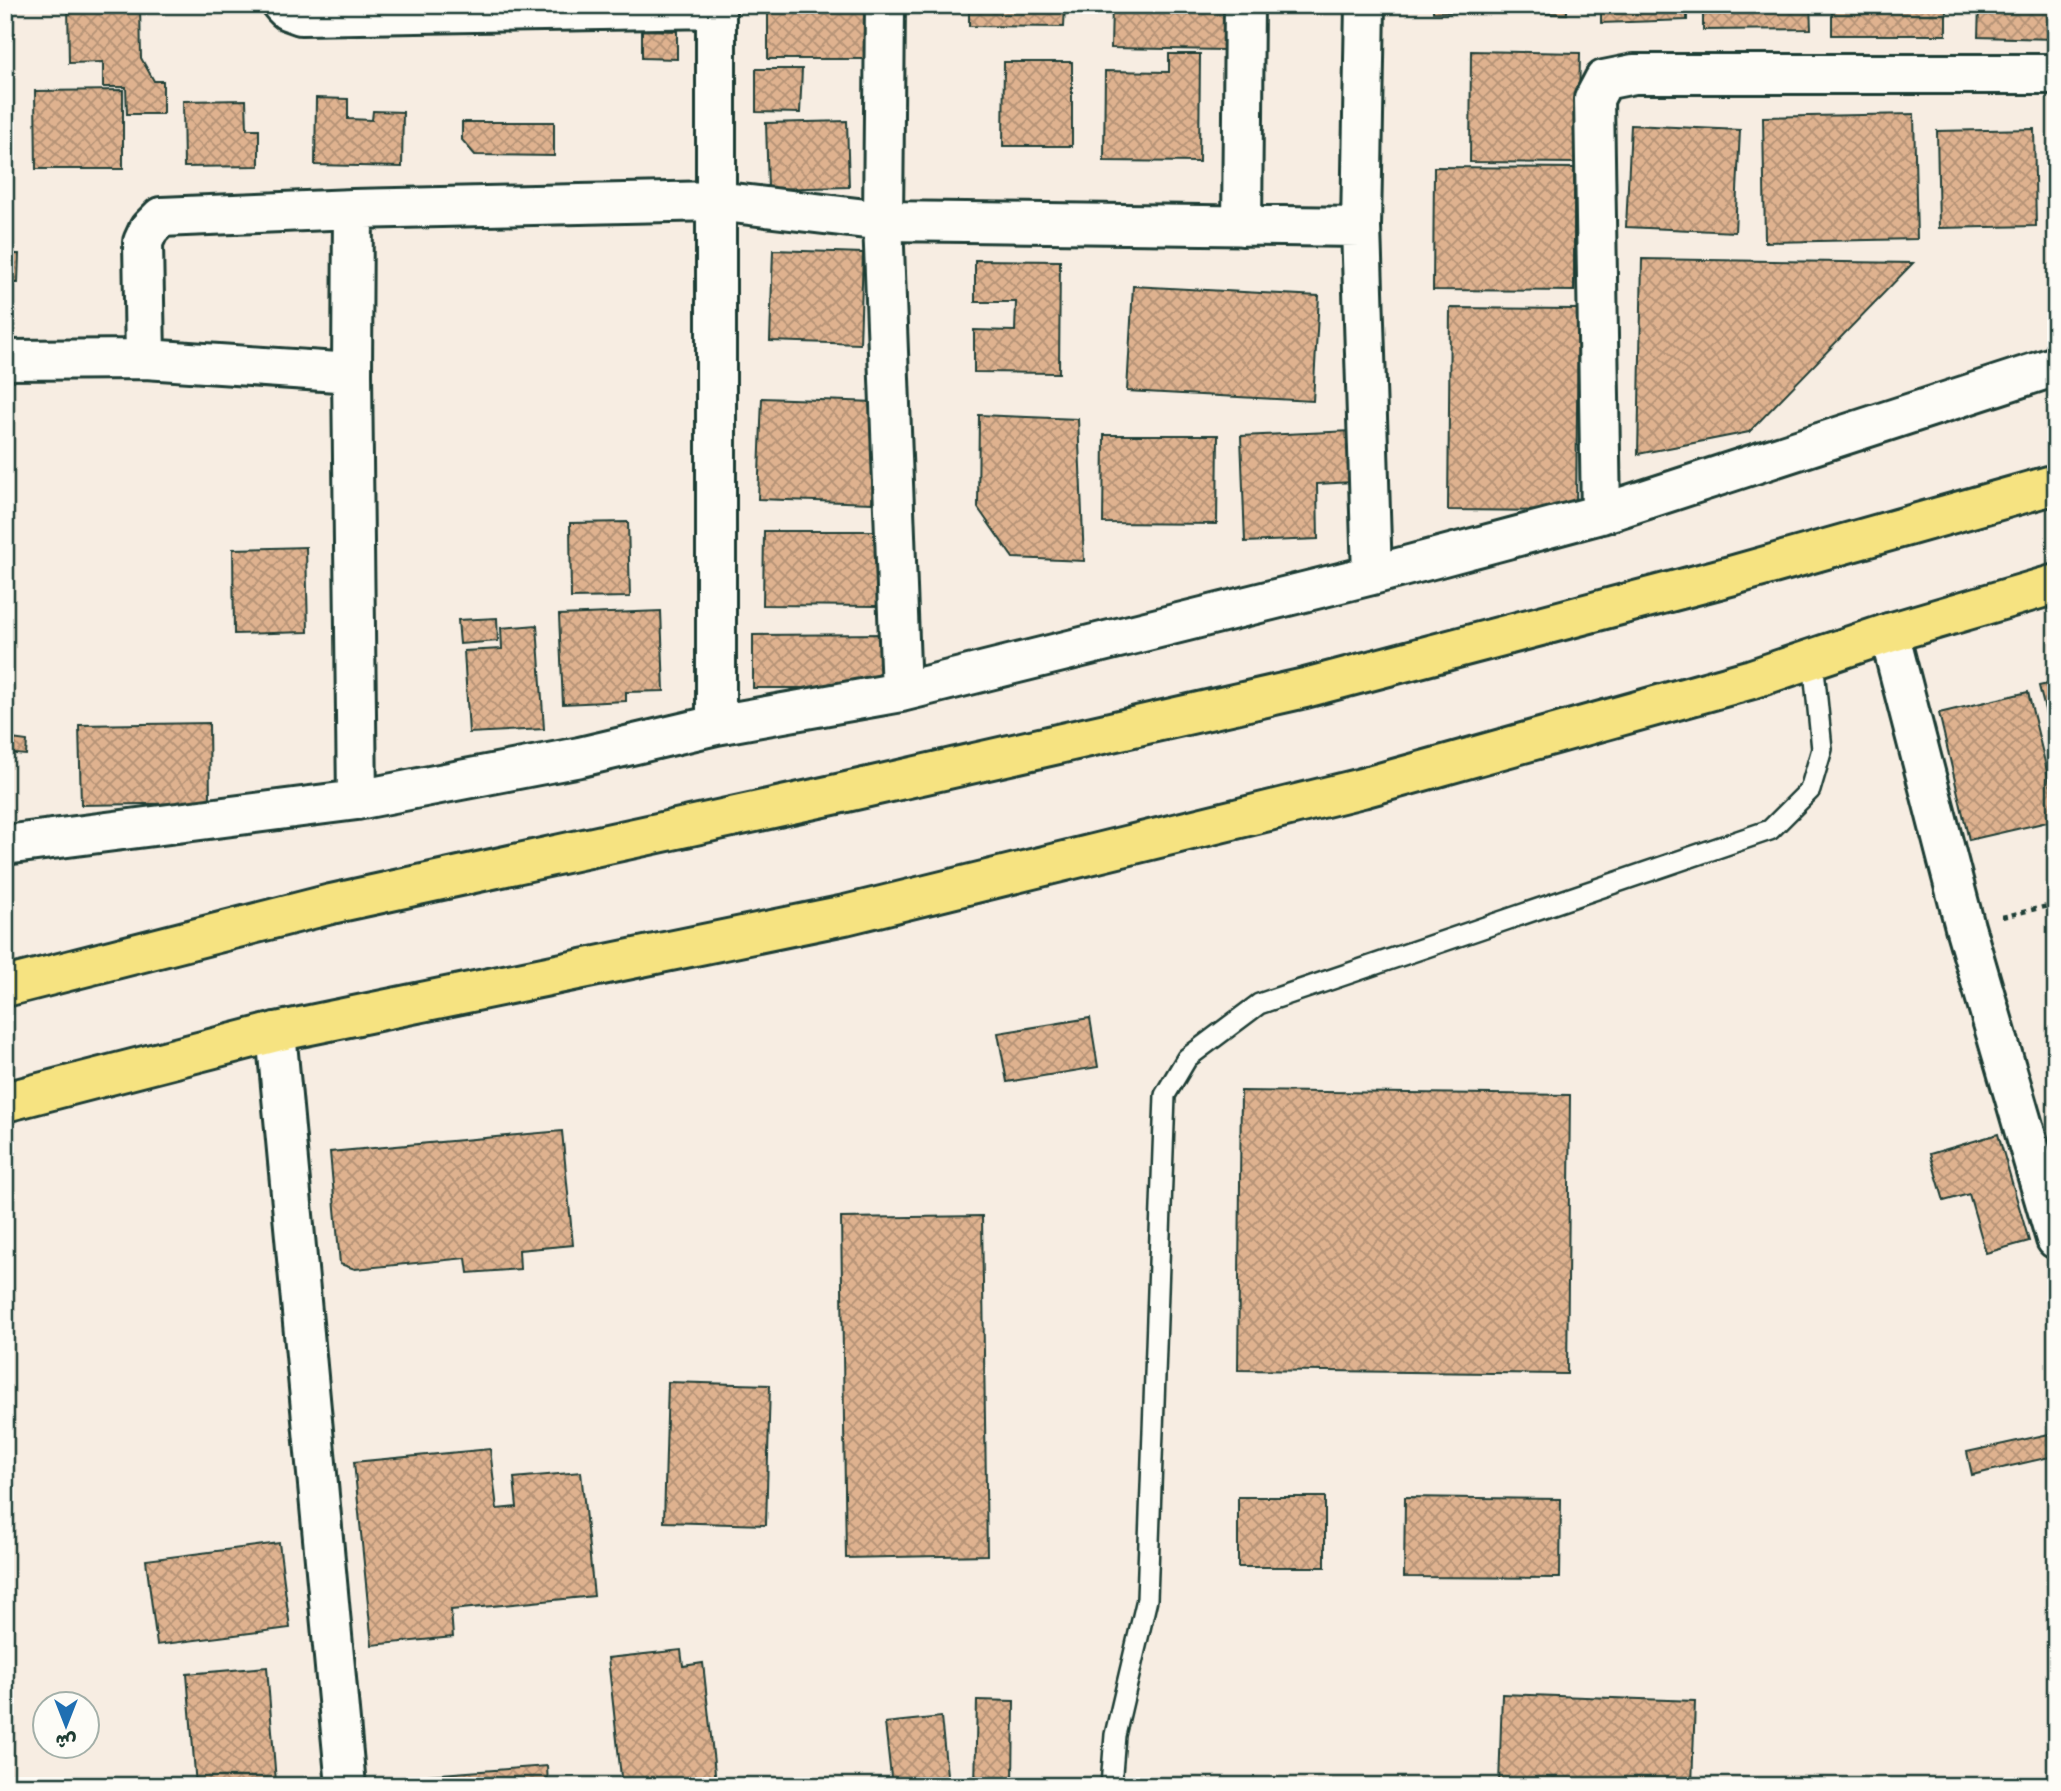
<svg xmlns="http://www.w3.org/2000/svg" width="2061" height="1791" viewBox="0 0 2061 1791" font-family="'Architects Daughter','Playpen Sans Arabic',sans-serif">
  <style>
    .building { fill: url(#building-cross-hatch); stroke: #1f3d34; stroke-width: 2 }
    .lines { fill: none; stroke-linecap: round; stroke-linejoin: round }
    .service-casing { stroke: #1f3d34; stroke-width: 24 }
    .minor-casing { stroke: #1f3d34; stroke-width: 44 }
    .trunk-casing { stroke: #1f3d34; stroke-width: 44 }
    .path { stroke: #1f3d34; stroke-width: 4.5; stroke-dasharray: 5 5; stroke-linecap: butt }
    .service { stroke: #fdfcf7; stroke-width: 19 }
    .minor { stroke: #fdfcf7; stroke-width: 38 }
    .trunk { stroke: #f6e381; stroke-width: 38 }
  </style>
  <defs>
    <pattern id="building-cross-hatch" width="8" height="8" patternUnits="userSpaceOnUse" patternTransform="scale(1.75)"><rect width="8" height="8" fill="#dfb28f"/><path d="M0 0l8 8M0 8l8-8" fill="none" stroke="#b49276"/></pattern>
  </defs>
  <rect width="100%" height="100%" fill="#f7ede2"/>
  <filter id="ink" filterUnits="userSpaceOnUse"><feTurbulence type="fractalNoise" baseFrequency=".0143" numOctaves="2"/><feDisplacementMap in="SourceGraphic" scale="14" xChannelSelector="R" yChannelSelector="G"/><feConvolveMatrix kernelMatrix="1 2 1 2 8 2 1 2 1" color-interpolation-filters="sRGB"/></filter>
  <g filter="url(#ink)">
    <path class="building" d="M68 5H140L141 58 154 81H163V114H127L126 87H103V62L69 63Z
      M768 5H880V59H768Z
      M969 5H1065L1064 27 969 26Z
      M1112 5H1225V50L1111 48Z
      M1433 5H1498V13L1433 12Z
      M1535 5H1567V14L1535 13Z
      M1601 5H1687V20L1601 23Z
      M1703 5H1810L1811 29 1703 30Z
      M1832 5H1946V35H1832Z
      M1979 5H2056V39L1978 37Z
      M642 30 677 31V59L642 58Z
      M1471 51 1580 53 1578 163 1470 162Z
      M1169 54H1200L1199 162 1104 161 1105 71 1169 72Z
      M1004 62H1072V146H1003Z
      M756 69H802L800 113 756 112Z
      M123 90V169H36L35 91Z
      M316 98 348 99V119L372 120 373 111 403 112 402 167 315 165Z
      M246 100 247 129H259V166L184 167 183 101Z
      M1914 114 1917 239 1765 242 1763 117Z
      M847 121 849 187 768 189 766 123Z
      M462 122H554V156L475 155 462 140Z
      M1631 125 1740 130 1735 232 1626 227Z
      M2034 129 2036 226 1939 228 1937 131Z
      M1434 167 1574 168V291L1433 290Z
      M5 211H12V254H19L18 283H12V315H5Z
      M773 250 863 253 860 344 770 341Z
      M1642 259 1913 263 1749 432 1638 454Z
      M975 260 1060 261 1059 373 974 372V330L1015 331 1016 302H975Z
      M1133 286 1319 296 1313 401 1127 391Z
      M1450 308 1578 309 1576 511 1448 510Z
      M762 398 876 402 872 503 758 499Z
      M979 415 1078 419 1084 561 1013 558 978 508Z
      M1352 431 1353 482 1317 484 1318 539 1245 542 1241 436Z
      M1104 435H1218L1217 524 1103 523Z
      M628 522 630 597 571 598 570 523Z
      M764 531H877V606L763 605Z
      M306 547 308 632 234 634 233 549Z
      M661 611 664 691 626 692V701L563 704 559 615Z
      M497 618 498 641 460 644 458 620Z
      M537 625 544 729 469 733 464 651 502 649 501 628Z
      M886 634V688H753V635Z
      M2056 682V753L2039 686Z
      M2028 692 2056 808V820L1969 840 1939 713Z
      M209 723 210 803 81 805 79 725Z
      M5 738 27 741 26 755 5 753Z
      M1090 1018 1098 1067 1007 1082 998 1033Z
      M1241 1091 1570 1095 1567 1374 1238 1370Z
      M562 1131 573 1245 519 1250 520 1269 468 1273 466 1258 355 1269 340 1264 330 1152Z
      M1998 1134 2029 1241 1986 1253 1969 1194 1944 1201 1930 1154Z
      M982 1216 987 1555 846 1558 841 1218Z
      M668 1382 770 1385 766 1525 664 1522Z
      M2049 1434 2054 1456 1972 1475 1967 1452Z
      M490 1449 497 1509 517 1507 514 1478 581 1472 594 1596 451 1610 453 1637 372 1645 354 1462Z
      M1238 1497H1325V1567H1238Z
      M1405 1497 1561 1499 1560 1578 1404 1577Z
      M279 1543 290 1628 157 1645 146 1560Z
      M681 1650 683 1666 703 1663 716 1782 690 1786H622L608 1658Z
      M267 1667 276 1782 196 1786 187 1674Z
      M1502 1694 1695 1701 1692 1786H1499Z
      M977 1700 1014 1701 1013 1786H975Z
      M941 1717 948 1784 892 1786 885 1723Z
      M547 1766 548 1786H428V1775Z"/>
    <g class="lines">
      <defs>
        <path id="service" d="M1111 1786 1115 1735 1147 1599 1165 1095 1187 1058 1259 1004 1770 830 1810 790 1822 749 1813 659"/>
        <path id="minor" d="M282 5 287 10 301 15 716 8
          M716 5V725
          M885 5 883 221 901 692
          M1365 5 1361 227 1372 575
          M353 209 352 373 357 800
          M1242 226 1244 5
          M145 359 143 242 149 229 161 217 353 209 716 201 883 221 1361 227
          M5 360 145 359 352 373
          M1601 514 1594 99 1604 80 1634 74H2056
          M1889 633 1965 927 2056 1239
          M5 845 357 800 580 757 716 725 901 692 1372 575 1601 514 2056 366
          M276 1032 346 1786"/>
        <path id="trunk" d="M5 987 331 904 842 793 1305 688 1734 575 2056 484
          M5 1102 276 1032 845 915 1362 788 1752 679 1889 633 2056 584"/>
      </defs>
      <use href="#service" class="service-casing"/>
      <use href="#minor" class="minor-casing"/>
      <use href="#trunk" class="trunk-casing"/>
      <path class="path" d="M2002 917 2056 904"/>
      <use href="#service" class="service"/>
      <use href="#minor" class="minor"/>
      <use href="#trunk" class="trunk"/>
    </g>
  </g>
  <rect width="2061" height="1791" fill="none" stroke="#fdfcf7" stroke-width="28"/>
  <rect x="14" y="14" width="2033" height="1763" fill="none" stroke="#1f3d34" stroke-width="2.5" filter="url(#ink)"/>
  <g transform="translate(66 1725) rotate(180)"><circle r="33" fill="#fdfcf7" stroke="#a4b0a9" stroke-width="2"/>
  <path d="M0-5L12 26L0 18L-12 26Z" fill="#1f6fb2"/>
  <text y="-10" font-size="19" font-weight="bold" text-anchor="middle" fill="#1f3d34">ش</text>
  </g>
</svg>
